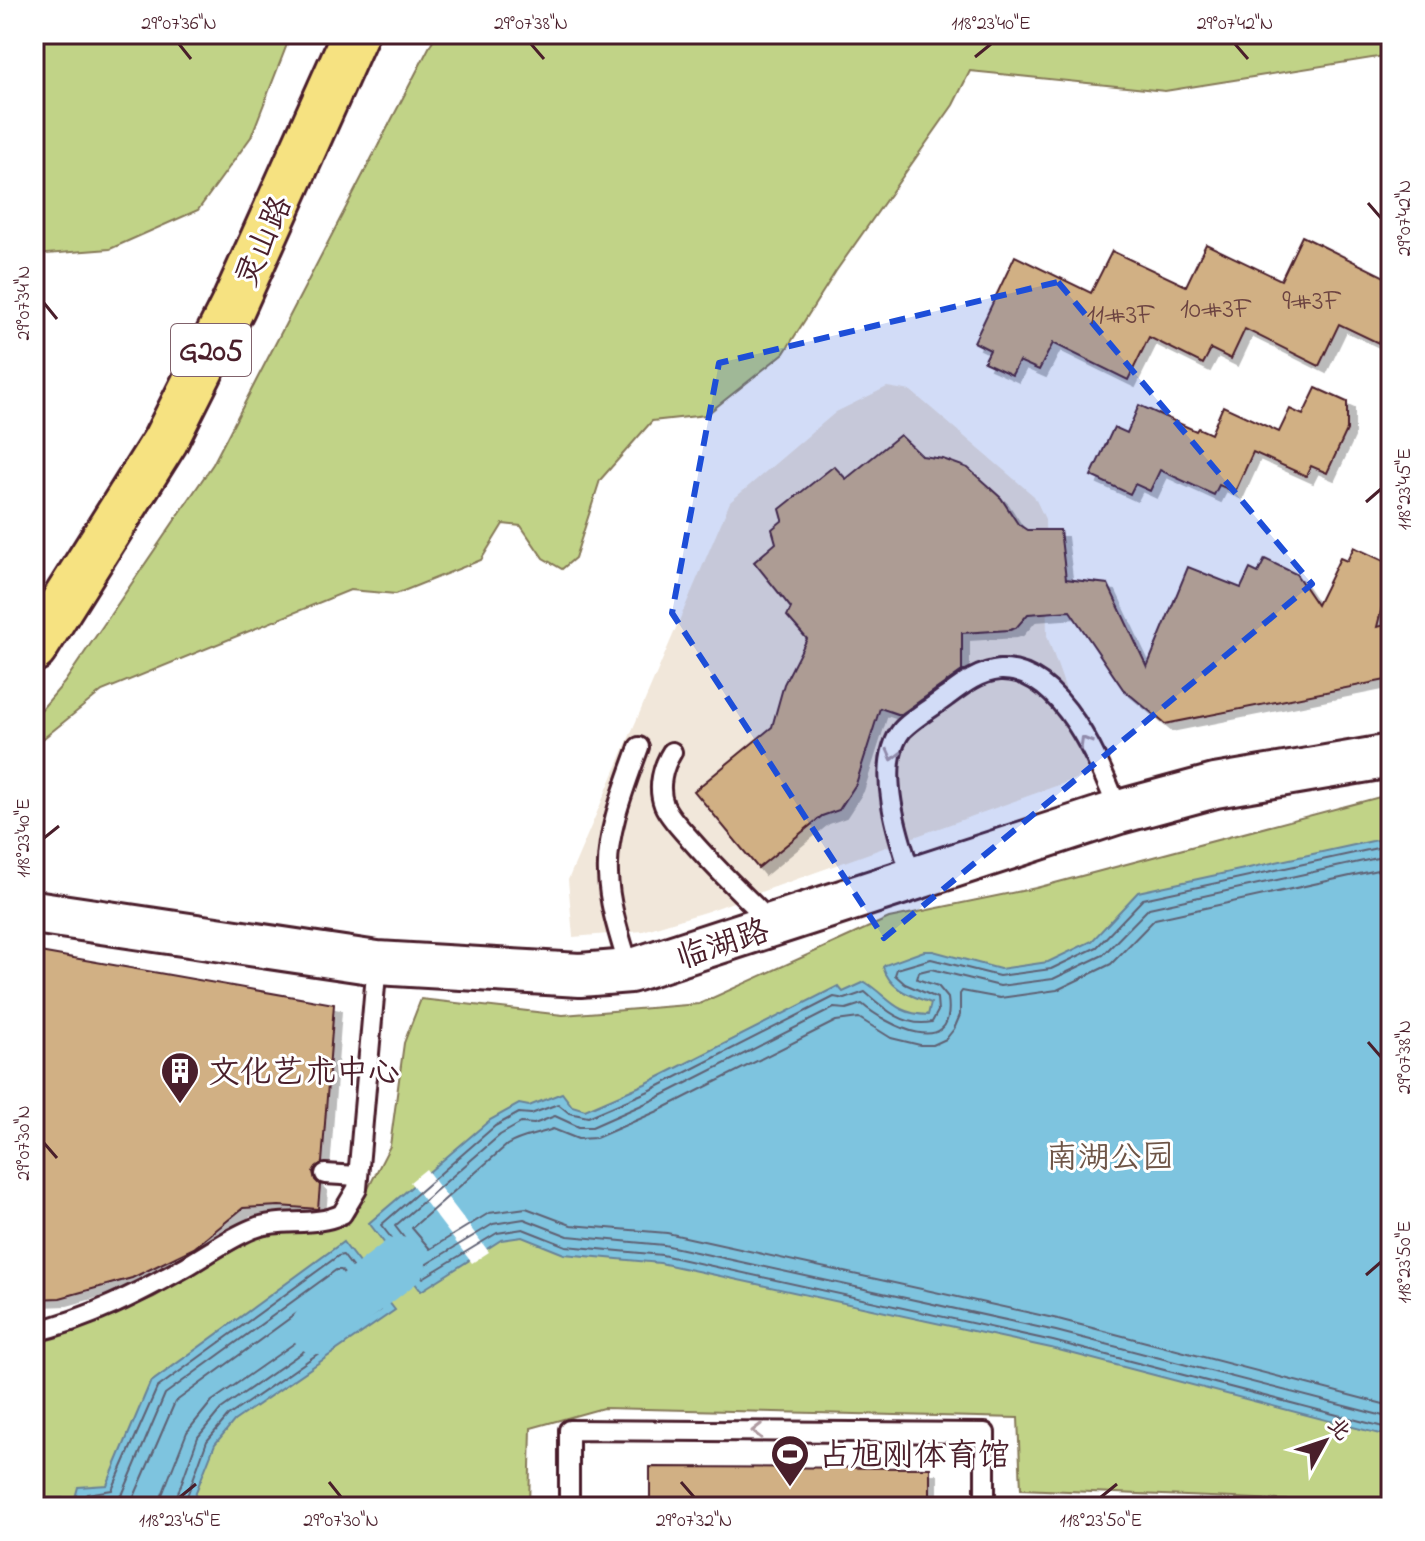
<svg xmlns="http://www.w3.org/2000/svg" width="1425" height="1541" viewBox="0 0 1425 1541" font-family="'Indie Flower','LXGW WenKai TC',sans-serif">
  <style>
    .built { fill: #f1e7da }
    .green { fill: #c1d387; stroke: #867959; stroke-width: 2 }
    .water { fill: #7ec4df; stroke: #698297; stroke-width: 2 }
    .pier { fill: #fff }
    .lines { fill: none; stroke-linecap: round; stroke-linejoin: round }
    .shore { stroke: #5f6173; stroke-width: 2 }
    .river { stroke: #7ec4df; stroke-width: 52 }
    .building { fill: #d1b084; stroke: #4a1f2b; stroke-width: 2; filter: url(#shadow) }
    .service-casing { stroke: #4a1f2b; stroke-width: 24 }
    .tertiary-casing { stroke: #4a1f2b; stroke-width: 48 }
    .trunk-casing { stroke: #4a1f2b; stroke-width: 50 }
    .service { stroke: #fff; stroke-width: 18 }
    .tertiary { stroke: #fff; stroke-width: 42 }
    .trunk { stroke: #f6e281; stroke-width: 44 }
    .oneway { stroke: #ae9aa0 }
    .marked { fill: #1d4ed8; fill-opacity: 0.2; stroke: #1d4ed8; stroke-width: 6; stroke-dasharray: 16 10; stroke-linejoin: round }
    .ticks { fill: none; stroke: #4a1f2b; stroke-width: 3 }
    .labels { text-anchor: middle; stroke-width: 6; stroke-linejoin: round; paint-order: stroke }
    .number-label { font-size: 28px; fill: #6c4341 }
    .shield { fill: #fff; stroke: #80626b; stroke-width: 2 }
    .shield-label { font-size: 30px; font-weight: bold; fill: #4a1f2b }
    .street-label { font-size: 32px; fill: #4a1f2b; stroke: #fff }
    .poi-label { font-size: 32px; fill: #4a1f2b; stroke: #fff; text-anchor: start }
    .park-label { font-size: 32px; fill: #6e5547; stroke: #fff }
    .neatline { fill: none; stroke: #4a1f2b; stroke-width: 3 }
    .ticks-label { font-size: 20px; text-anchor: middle; fill: #4a1f2b }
  </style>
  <defs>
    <filter id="shadow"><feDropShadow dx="7" dy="7" stdDeviation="0" flood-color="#0004"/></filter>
  </defs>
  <rect width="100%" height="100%" fill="#fff"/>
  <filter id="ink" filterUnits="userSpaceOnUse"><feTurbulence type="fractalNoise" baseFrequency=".0125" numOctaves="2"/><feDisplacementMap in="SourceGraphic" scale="16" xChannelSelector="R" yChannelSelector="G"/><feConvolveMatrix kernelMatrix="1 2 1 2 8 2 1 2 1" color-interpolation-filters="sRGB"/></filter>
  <g filter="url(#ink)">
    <path class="built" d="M887 387 911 391 1034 496 1045 519 1047 636 1095 772 708 911 643 931 573 937 568 880 730 502 836 412Z"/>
    <path class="green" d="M34 34H291L251 137 198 210 110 249 34 255Z
      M436 34H1391V55L1165 91 970 71 953 105 836 271 784 353 706 415 652 421 600 480 575 558 562 569 543 558 521 526 503 524 481 560 396 594 350 590 102 691 34 746V718L64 683 213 464Z
      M1391 794V1507H1304V1501L1021 1489 1018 1418 603 1408 531 1428 529 1507H34V1325L77 1329 154 1297 270 1229 320 1232 354 1216 390 1146 404 1043 421 999 563 1015 699 1004 889 918 1036 888Z"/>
    <path class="water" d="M1391 837V1437L1051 1348 660 1263 564 1254 522 1237 501 1240 421 1291 369 1223 490 1120 519 1104 529 1106 562 1093 572 1106 585 1110 645 1084 838 986 843 992 865 982C889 997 894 1014 928 1015L931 1003C910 995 891 991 883 967L885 965 924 951H933L1000 969 1048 962 1092 941 1138 892Z
      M343 1242 395 1310 234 1421 215 1444 190 1507H34V1499L75 1498 78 1487 107 1485 150 1383Z"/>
    <path class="pier" d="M426 1169 489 1252 472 1263 410 1182Z"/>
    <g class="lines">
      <path class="shore" d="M1391 845 1143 899 1097 947 1051 969 999 976 931 959 897 969 895 975 905 984 937 998 938 1011 932 1022C905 1028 883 1008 865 992L845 999 834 997 649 1091 588 1117 569 1113 558 1104 531 1114 519 1113 495 1126 381 1225 423 1278 497 1233 523 1229 566 1246 662 1255 1053 1341 1391 1429
        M1391 855 1149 908 1103 955 1053 979 1000 986 931 969 919 972 917 979 938 986 948 998C957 1062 885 1024 862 1004L846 1009 834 1008 653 1100 592 1127H579L555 1116 534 1124 521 1123 500 1135 395 1226 425 1265 493 1224 524 1219 568 1236 664 1245 1056 1331 1391 1418
        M1391 867 1155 919 1111 964 1057 990 1000 998 962 991 960 994V1015L954 1029 946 1039 933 1045H920L891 1038 859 1018 836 1021 658 1111 596 1138 578 1139 553 1129C537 1135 522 1136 507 1145L412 1228 430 1249 489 1213 526 1208 571 1225 667 1233 1058 1319 1391 1406
        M34 1506H76L87 1494 112 1490 157 1388 338 1256 343 1255 381 1305V1310L228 1416 207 1441 183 1507
        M91 1507C100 1499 113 1505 123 1493L165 1394 336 1270H341L367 1303V1307L221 1409 198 1437 173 1507
        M127 1507 134 1497 175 1402 334 1286H339L350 1301 349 1305 212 1401 187 1432 162 1495 161 1507"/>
      <path class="river" d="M317 1328 400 1263"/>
    </g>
    <path class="building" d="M1302 236 1391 280V349L1339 324 1319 366 1245 329 1231 359 1211 349 1203 364 1149 337 1128 380 1053 343 1039 370 1019 361 1012 375 984 362 990 350 974 342 1015 256 1091 293 1112 251 1186 286 1206 244 1281 280Z
      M1316 388 1347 402V430L1327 473 1311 466 1306 476 1253 452 1235 492 1219 485 1214 495 1160 470 1150 491 1135 484 1130 494 1091 476 1114 427 1127 433 1139 405 1196 431 1198 428 1211 434 1223 406 1279 432 1290 409 1303 415Z
      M900 435 922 456 943 459 968 468 1001 498 1018 524 1027 530H1060L1066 579 1108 584 1147 667 1188 567 1241 588 1250 569 1258 573 1265 559 1296 574 1317 605 1340 558 1347 561 1354 547 1386 562 1391 571 1377 627 1391 624V679L1165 724 1123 689 1070 611 1028 614 1016 628 1010 630 962 633V671L900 715 880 708 856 784 839 810 822 816 758 868 694 791 772 727 784 684 807 639 787 616 791 608 754 562 776 543 772 529 783 520 780 509 834 466 846 479Z
      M34 951 334 1004 322 1163 316 1167 313 1172 315 1180 320 1185 318 1209 279 1206 243 1208 194 1248 132 1278 60 1298 34 1299Z
      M650 1467 930 1468V1507H650Z"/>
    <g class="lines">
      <defs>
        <path id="service" d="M672 752C663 766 657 787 664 805 669 817 681 829 690 839 716 869 744 896 772 923
          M912 877C899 840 874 765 902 730 913 718 933 707 946 697 962 685 978 672 1000 670 1061 667 1101 765 1119 812
          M630 971C621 940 609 907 608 874 606 832 625 786 639 747
          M325 1174 358 1176
          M34 1332C89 1319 139 1293 187 1266 209 1253 228 1239 252 1229 281 1217 313 1228 342 1214L357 1189 377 963
          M569 1507V1430L985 1433V1507"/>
        <path id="tertiary" d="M34 912 377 963 580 975 630 971 1119 812 1215 786 1391 756"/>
        <path id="trunk" d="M34 649 165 441 233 306 355 34"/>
      </defs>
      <use href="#service" class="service-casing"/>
      <use href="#tertiary" class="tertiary-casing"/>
      <use href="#trunk" class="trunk-casing"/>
      <use href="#service" class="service"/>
      <use href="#tertiary" class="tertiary"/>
      <use href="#trunk" class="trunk"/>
    </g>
    <defs><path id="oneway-chevron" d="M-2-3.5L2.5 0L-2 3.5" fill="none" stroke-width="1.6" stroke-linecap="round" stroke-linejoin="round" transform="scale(2)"/></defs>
    <g class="oneway">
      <use href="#oneway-chevron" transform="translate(1085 742) rotate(-120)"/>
      <use href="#oneway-chevron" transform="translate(893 755) rotate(104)"/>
      <use href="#oneway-chevron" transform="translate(757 1431) rotate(-179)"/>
    </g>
  </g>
  <path class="marked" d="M1058 282 1312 584 884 938 672 613 719 363Z"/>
  <path class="ticks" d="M179 44 191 59M531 44 544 59M1235 44 1248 59M975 57 991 44M1368 203 1381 218M44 303 57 319M1366 502 1381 489M44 838 59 826M1368 1042 1381 1057M44 1143 57 1158M1366 1275 1381 1262M329 1482 341 1497M681 1482 694 1497M180 1497 196 1484M1101 1497 1117 1484"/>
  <defs>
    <symbol id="building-pin" viewBox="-11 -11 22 30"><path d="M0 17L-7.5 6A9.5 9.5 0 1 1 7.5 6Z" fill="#4a1f2b" stroke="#fff"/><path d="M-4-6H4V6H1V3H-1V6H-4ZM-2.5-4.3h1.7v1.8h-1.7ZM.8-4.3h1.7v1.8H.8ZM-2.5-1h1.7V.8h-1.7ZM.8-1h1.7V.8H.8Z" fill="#fff"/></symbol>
    <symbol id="stadium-pin" viewBox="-11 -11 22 30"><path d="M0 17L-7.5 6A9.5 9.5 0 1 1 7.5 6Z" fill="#4a1f2b" stroke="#fff"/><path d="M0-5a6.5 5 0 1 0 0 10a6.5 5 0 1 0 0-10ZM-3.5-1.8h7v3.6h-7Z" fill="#fff"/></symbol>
  </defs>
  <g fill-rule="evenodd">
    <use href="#building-pin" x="158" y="1049" width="44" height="60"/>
    <use href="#stadium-pin" x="768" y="1432" width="44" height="60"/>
  </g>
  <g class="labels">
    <g class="number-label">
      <text x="1312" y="309">9#3F</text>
      <text x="1216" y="317">10#3F</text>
      <text x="1121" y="323">11#3F</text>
    </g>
    <rect class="shield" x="171" y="324" width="80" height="52" rx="6"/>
    <g class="shield-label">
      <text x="211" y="360">G205</text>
    </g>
    <g class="street-label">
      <text transform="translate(262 241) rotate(-66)" y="11">灵山路</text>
      <text transform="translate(722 943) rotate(-18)" y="11">临湖路</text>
    </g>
    <g class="poi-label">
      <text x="208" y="1082">文化艺术中心</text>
      <text x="818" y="1465">占旭刚体育馆</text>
    </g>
    <g class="park-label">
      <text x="1110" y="1167">南湖公园</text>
    </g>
  </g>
  <rect width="1425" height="1541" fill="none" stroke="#fff" stroke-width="88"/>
  <g transform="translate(1325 1441) rotate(50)" stroke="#ffffff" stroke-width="6" paint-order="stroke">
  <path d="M0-6L14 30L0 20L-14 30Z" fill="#4a1f2b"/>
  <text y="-12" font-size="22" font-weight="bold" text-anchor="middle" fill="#4a1f2b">北</text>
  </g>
  <rect x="44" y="44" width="1337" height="1453" class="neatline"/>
  <g class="ticks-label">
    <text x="179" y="29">29°07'36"N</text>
    <text x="531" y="29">29°07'38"N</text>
    <text x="991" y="29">118°23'40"E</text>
    <text x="1235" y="29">29°07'42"N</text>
    <text transform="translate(1403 218) rotate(-90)" y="7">29°07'42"N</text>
    <text transform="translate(22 303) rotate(-90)" y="7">29°07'34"N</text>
    <text transform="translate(1403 489) rotate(-90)" y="7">118°23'45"E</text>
    <text transform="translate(22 838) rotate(-90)" y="7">118°23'40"E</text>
    <text transform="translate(1403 1057) rotate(-90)" y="7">29°07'38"N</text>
    <text transform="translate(22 1143) rotate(-90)" y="7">29°07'30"N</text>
    <text transform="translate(1403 1262) rotate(-90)" y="7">118°23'50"E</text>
    <text x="180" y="1526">118°23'45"E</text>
    <text x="341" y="1526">29°07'30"N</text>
    <text x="694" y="1526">29°07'32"N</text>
    <text x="1101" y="1526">118°23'50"E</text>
  </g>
</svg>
